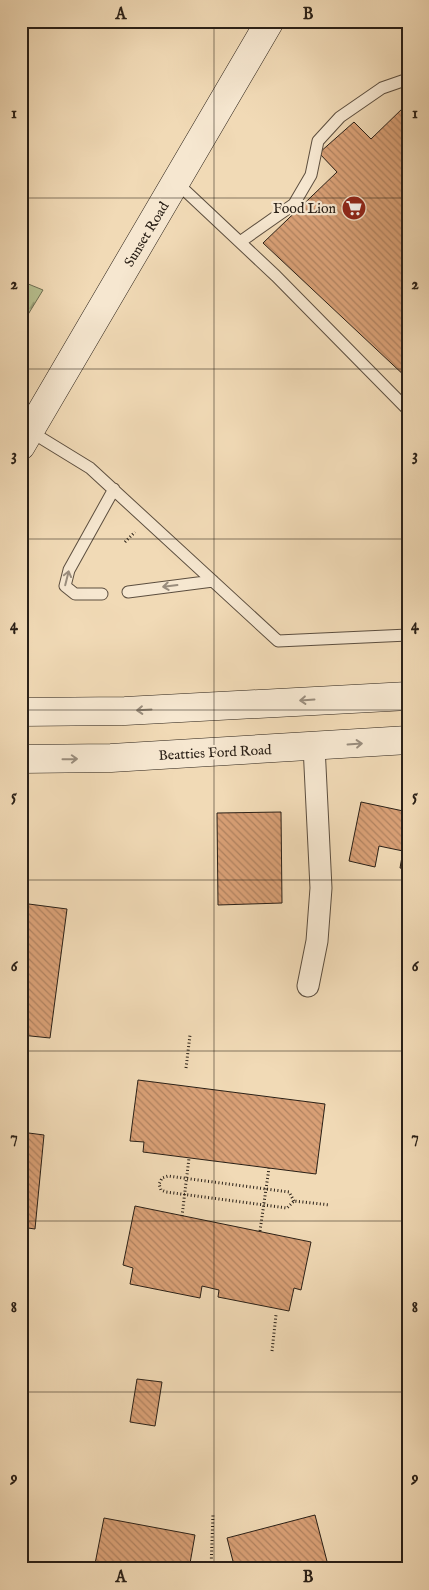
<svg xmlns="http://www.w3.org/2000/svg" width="429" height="1590" viewBox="0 0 429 1590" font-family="'IM FELL English',serif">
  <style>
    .forest { fill: url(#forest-firs); stroke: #707054 }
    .building { fill: url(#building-back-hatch); stroke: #2a2017 }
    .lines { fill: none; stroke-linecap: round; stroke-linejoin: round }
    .lane-casing { stroke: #5c4e3f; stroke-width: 13 }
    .street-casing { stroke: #5c4e3f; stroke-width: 23 }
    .secondary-casing { stroke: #2a2017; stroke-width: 29 }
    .path { stroke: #2a2017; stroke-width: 3; stroke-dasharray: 1 2.5; stroke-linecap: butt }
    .lane { stroke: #f6e7d0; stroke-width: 11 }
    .street { stroke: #f6e7d0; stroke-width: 21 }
    .secondary { stroke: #f6e7d0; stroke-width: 28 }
    .oneway { stroke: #9a8d7d }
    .grid { fill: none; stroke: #2a2017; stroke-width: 1; stroke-opacity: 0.55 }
    .labels { text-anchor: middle; stroke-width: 4.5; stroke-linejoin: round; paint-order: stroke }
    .poi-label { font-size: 14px; fill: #2a2017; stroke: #f6e7d0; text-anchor: end }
    .street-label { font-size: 14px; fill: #2a2017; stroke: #f6e7d0 }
    .neatline { fill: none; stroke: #2a2017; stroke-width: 2 }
    .grid-label { font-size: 16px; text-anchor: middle; font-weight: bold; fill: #2a2017 }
  </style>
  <defs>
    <pattern id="forest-firs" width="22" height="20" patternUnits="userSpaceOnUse" patternTransform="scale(1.25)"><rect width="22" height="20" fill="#b7c090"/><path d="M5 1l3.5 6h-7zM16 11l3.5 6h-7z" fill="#959c75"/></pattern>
    <pattern id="building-back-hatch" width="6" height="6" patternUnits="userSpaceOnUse" patternTransform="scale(1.25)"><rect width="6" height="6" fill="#d9a076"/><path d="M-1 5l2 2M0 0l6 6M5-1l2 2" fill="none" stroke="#b08260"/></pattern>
  </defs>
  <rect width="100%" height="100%" fill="#f1dab6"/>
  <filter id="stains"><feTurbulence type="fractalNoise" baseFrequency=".004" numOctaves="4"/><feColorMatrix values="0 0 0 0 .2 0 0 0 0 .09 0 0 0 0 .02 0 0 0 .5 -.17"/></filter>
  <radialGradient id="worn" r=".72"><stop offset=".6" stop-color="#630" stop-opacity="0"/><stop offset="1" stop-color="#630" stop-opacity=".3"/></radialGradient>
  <path class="forest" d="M21 281 43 290 21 326Z"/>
  <path class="building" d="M404 107 408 110V379L263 243 337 172 319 153 354 122 371 139Z
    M361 802 408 812V869L400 868 403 851 379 846 375 867 349 861Z
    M281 812 282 903 218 905 217 813Z
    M21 903 67 909 50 1038 21 1035Z
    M138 1080 325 1104 316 1174 143 1152 144 1142 130 1141Z
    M21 1132 44 1135 35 1229 21 1227Z
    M135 1206 311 1242 301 1290 294 1288 289 1311 218 1297 219 1290 202 1286 200 1298 130 1284 133 1268 123 1265Z
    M137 1379 162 1382 155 1426 130 1422Z
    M315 1515 329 1569H235L227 1538Z
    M104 1518 195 1535 189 1569H94Z"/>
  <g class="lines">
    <defs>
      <path id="lane" d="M177 183 276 276 408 410
        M240 242 294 204 311 175 318 141 340 117 382 88 408 79
        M28 430 90 468 278 641 408 635
        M128 592 213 581
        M102 594H75L65 586 69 570 114 489"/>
      <path id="street" d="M308 986 317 941 321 888 314 746"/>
      <path id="secondary" d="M21 446 270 21
        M21 712 125 711 408 696
        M21 759 111 758 408 740"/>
    </defs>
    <use href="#lane" class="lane-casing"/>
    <use href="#street" class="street-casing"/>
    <use href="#secondary" class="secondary-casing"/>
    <path class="path" d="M125 542 135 532
      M186 1068 190 1035
      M294 1201 289 1192 168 1176 162 1178 159 1184 161 1190 166 1192 287 1208 294 1201 330 1205
      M182 1216 189 1158
      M260 1231 269 1168
      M272 1351 276 1315
      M211 1569 213 1514"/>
    <use href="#lane" class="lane"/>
    <use href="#street" class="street"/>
    <use href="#secondary" class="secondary"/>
  </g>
  <defs><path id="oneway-shaft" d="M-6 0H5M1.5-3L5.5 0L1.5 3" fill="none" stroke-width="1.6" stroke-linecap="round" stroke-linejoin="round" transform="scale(1.25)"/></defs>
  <g class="oneway">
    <use href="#oneway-shaft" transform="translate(67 578) rotate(-76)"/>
    <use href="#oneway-shaft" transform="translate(170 586) rotate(173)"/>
    <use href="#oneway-shaft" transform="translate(307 700) rotate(176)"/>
    <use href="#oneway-shaft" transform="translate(144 710) rotate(177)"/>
    <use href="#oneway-shaft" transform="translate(355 744) rotate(-4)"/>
    <use href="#oneway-shaft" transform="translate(70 759) rotate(-1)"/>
  </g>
  <path class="grid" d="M214 21V1569M21 198H408M21 369H408M21 539H408M21 710H408M21 880H408M21 1051H408M21 1221H408M21 1392H408"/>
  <defs>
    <symbol id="supermarket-disc" viewBox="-11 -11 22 22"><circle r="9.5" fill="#8f2418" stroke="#f6e7d0"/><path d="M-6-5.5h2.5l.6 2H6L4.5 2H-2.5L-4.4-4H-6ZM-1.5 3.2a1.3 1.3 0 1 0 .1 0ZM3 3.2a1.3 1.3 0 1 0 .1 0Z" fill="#fff"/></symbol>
  </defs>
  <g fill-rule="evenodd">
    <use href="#supermarket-disc" x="340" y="194" width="28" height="28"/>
  </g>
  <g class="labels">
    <g class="poi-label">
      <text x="336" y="213">Food Lion</text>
    </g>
    <g class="street-label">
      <text transform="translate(146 234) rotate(-59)" y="5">Sunset Road</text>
      <text transform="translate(215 752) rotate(-3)" y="5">Beatties Ford Road</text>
    </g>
  </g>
  <rect width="429" height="1590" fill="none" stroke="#f1dab6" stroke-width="55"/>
  <rect x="28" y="28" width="374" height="1534" class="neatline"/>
  <g class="grid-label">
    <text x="121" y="19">A</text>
    <text x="308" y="19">B</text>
    <text x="14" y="118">1</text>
    <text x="415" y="118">1</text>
    <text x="14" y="289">2</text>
    <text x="415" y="289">2</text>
    <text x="14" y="460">3</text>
    <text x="415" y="460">3</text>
    <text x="14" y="630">4</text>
    <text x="415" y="630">4</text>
    <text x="14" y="801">5</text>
    <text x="415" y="801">5</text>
    <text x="14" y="971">6</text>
    <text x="415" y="971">6</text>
    <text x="14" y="1142">7</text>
    <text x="415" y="1142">7</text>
    <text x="14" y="1312">8</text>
    <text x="415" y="1312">8</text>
    <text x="14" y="1483">9</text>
    <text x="415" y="1483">9</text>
    <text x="121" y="1582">A</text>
    <text x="308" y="1582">B</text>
  </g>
  <rect width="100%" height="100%" filter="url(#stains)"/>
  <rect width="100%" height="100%" fill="url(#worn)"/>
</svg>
